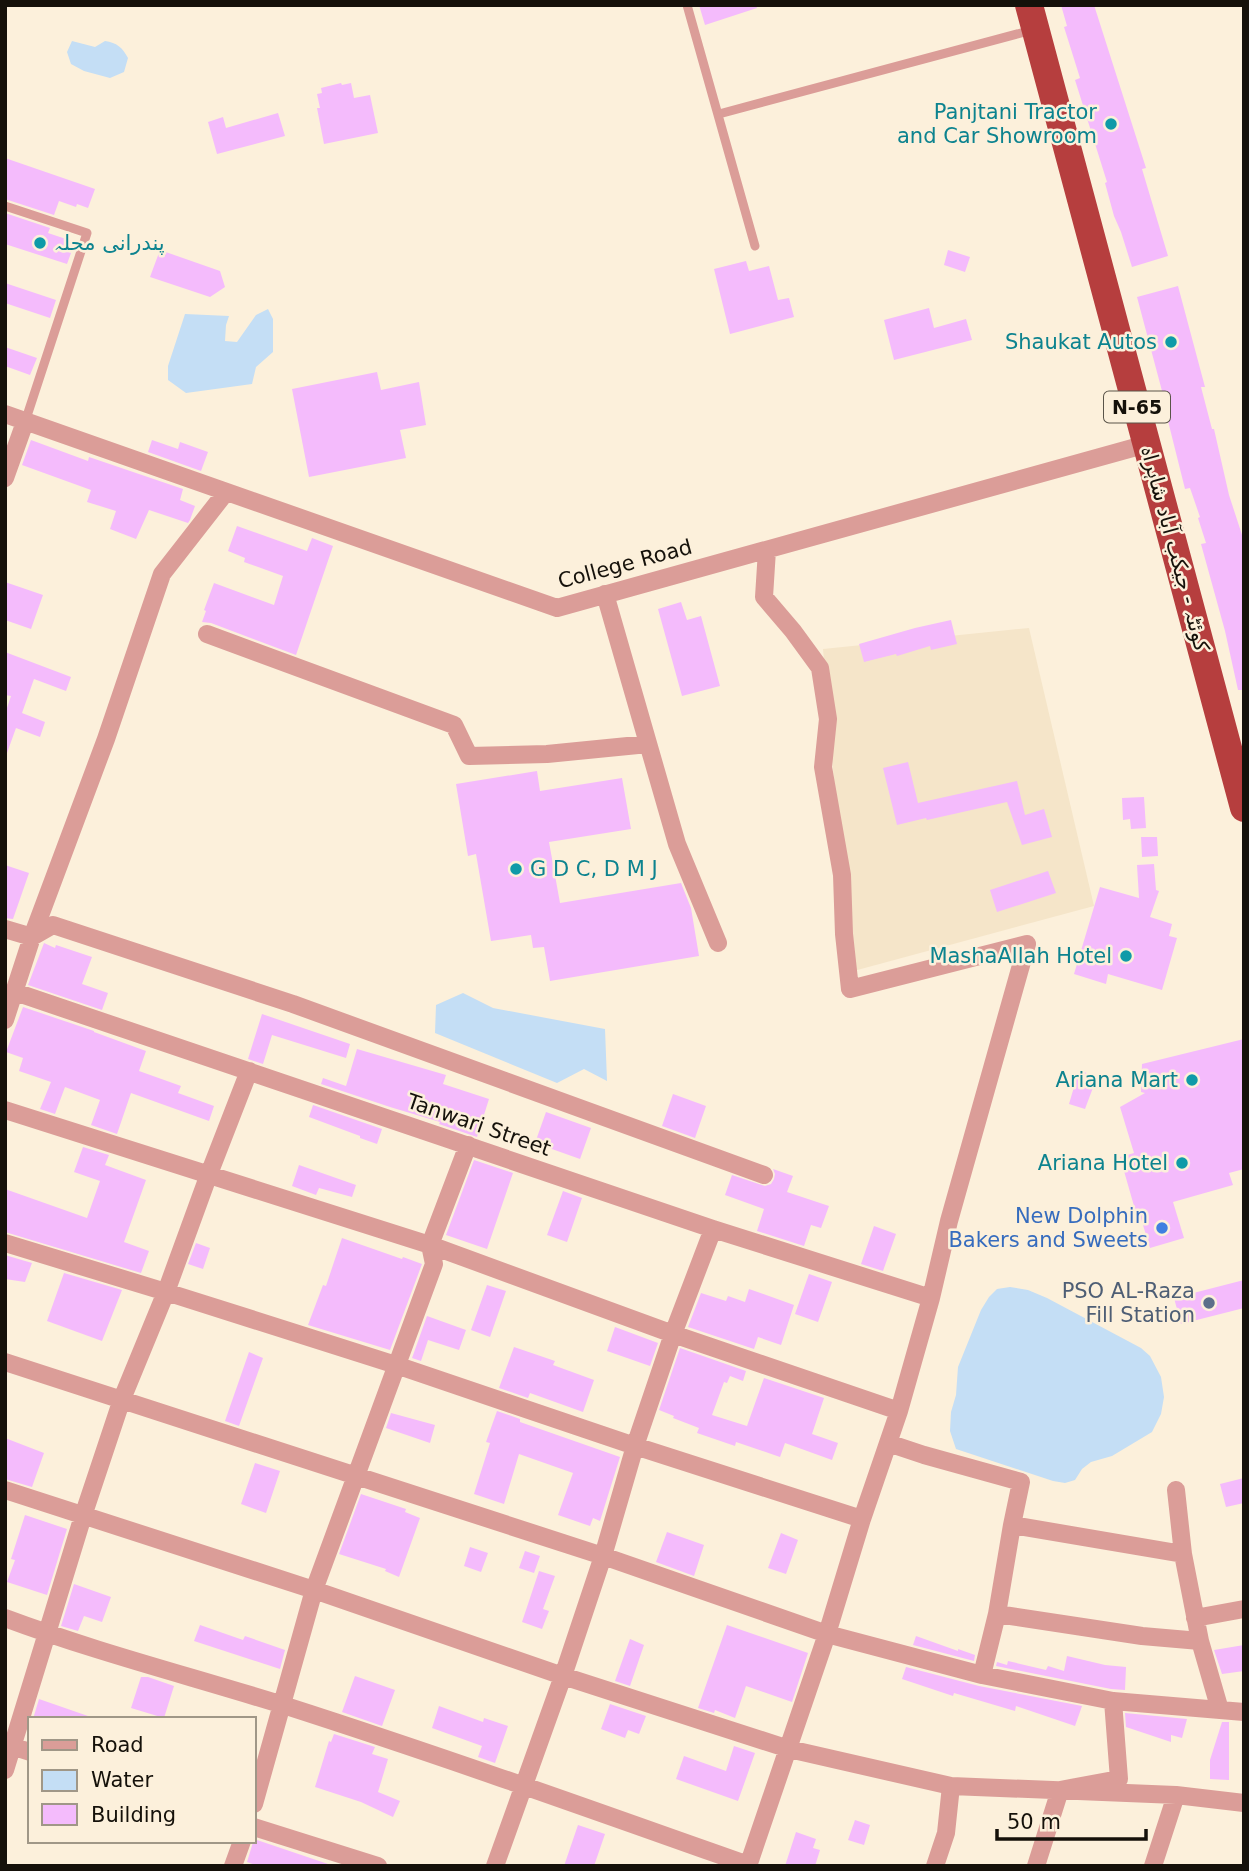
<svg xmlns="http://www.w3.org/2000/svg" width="1249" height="1871" viewBox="0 0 1249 1871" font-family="'DejaVu Sans','Noto Naskh Arabic',sans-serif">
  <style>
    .built { fill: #f5e5c9 }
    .water { fill: #c4def5 }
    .building { fill: #f4bbfc }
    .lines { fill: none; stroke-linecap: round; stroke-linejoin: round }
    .service { stroke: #db9d98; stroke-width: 9 }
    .minor { stroke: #db9d98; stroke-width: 18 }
    .trunk { stroke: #b63e3e; stroke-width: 28 }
    .culture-dot { fill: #0f9aa8; stroke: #fcf0db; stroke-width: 2.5 }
    .shop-dot { fill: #3f7fe0; stroke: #fcf0db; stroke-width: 2.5 }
    .service-dot { fill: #5c6f8a; stroke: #fcf0db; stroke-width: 2.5 }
    .labels { text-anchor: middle; stroke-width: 5; stroke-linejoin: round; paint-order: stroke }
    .shield { fill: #fcf0db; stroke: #5a5449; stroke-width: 2 }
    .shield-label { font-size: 19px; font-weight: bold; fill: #15110a }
    .culture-label { font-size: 21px; fill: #0d838f; stroke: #fcf0db; text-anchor: end }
    .street-label { font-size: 21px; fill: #15110a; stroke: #fcf0db }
    .shop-label { font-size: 21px; fill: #366cbe; stroke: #fcf0db; text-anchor: end }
    .service-label { font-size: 21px; fill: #4e5e75; stroke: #fcf0db; text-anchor: end }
  </style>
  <rect width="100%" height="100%" fill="#fcf0db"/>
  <path class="built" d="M1029 628 1094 906 850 972 823 649Z"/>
  <path class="water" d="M72 41 95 47 105 41C117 43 122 47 128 58L124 72 110 78 84 71 71 64 67 52Z
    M268 309 273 319V352L256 367 252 384 186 393 168 380V366L185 314 229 316 226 325 225 341 237 342 256 315Z
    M463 993 493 1008 605 1029 607 1081 584 1069 557 1083 435 1033 436 1005Z
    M1010 1287 1028 1290 1047 1298 1141 1348 1150 1356 1161 1377 1164 1397 1161 1414 1152 1432 1112 1456 1091 1462 1082 1469 1075 1480 1065 1483 1053 1481 956 1449 950 1431 951 1412 956 1395 958 1367 981 1310 989 1297 997 1289Z"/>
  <path class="building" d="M699 5H756L757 8 705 25Z
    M1061 5H1094L1146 168 1142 169 1168 256 1132 267 1121 232 1114 216 1105 183 1107 182 1075 80 1080 78 1064 27 1067 26Z
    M341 83 342 85 351 83 354 98 370 95 378 133 324 144 317 108H320L317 94 322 93 321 88Z
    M278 113 285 136 217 154 208 122 223 117 226 128Z
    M5 158 95 189 88 208 77 204 76 207 59 201 54 215 5 199Z
    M5 213 50 228 48 233 75 242 67 264 5 244Z
    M160 250 220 271 225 287 210 297 150 277Z
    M948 250 970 257 965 272 944 265Z
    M746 261 749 271 769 266 778 300 789 298 794 317 730 334 714 269Z
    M5 283 56 300 50 318 5 303Z
    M1178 286 1205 387H1201L1212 429H1214L1229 495 1244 541V690H1238L1225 631 1201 544 1206 543 1198 518 1200 517 1190 488 1185 489 1168 421H1170L1137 297Z
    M929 308 934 328 966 319 972 340 894 360 884 320Z
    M5 347 37 358 30 375 5 366Z
    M377 372 381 390 419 382 426 425 400 430 406 458 309 477 292 389Z
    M31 440 88 461 89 457 183 489 180 500 195 506 190 520 188 523 149 510 136 539 110 529 116 511 87 502 91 490 22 465Z
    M152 440 178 449 180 442 208 452 201 471 148 452Z
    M237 526 307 551 312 538 333 546 296 655 211 623 202 622 206 611 204 610 214 583 274 605 283 576 244 562 245 558 228 551Z
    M5 582 43 595 31 629 5 620Z
    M681 602 687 620 701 616 720 686 682 696 658 609Z
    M951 620 957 644 931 650 930 646 897 656 896 654 864 662 859 644 915 628Z
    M5 652 71 677 66 691 34 679 22 713 45 722 40 737 16 728 7 753H5V707L7 708 11 696 5 695Z
    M908 762 918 803 1017 781 1025 815 1044 809 1052 837 1022 845 1007 802 927 820 926 818 897 825 883 768Z
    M537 771 540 791 622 778 631 829 549 842 560 903 681 883 691 908 699 956 550 981 544 947 533 948 531 935 491 941 476 854 468 856 456 784Z
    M1144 797 1146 828 1131 829 1130 819 1123 820 1122 798Z
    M1141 837H1157L1158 856 1142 857Z
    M1154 864 1156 890 1159 891 1150 917 1172 924 1169 936 1177 938 1162 990 1108 974 1106 984 1074 974 1100 887 1139 898 1137 865Z
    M5 865 29 873 13 919 5 918Z
    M1048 871 1056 893 997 912 990 890Z
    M44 943 55 948 56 945 92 957 82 984 108 993 102 1010 28 985Z
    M23 1007 94 1031V1032L146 1051 139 1071 181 1086 178 1093 214 1106 209 1121 131 1093 117 1134 91 1125 100 1100 65 1087 55 1114 40 1109 51 1082 19 1071 23 1058 6 1052Z
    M262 1014 350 1044 346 1058 272 1035 263 1064 248 1059Z
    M1244 1039V1169L1229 1173 1233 1185 1173 1202 1184 1238 1150 1248 1139 1212 1136 1213 1120 1157 1134 1153 1120 1107 1145 1093 1141 1092 1142 1064Z
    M357 1049 446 1075 443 1084 489 1099 477 1137 439 1124 440 1122 390 1107 321 1084 323 1078 346 1086Z
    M1079 1070 1097 1077 1085 1109 1069 1104Z
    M673 1094 706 1106 695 1138 662 1126Z
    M313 1105 382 1129 377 1144 360 1138V1136L309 1117Z
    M546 1112 591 1128 580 1159 535 1143Z
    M83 1147 109 1155 105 1165 146 1180 124 1242 149 1251 141 1273 5 1232V1189L87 1218 100 1181 74 1172Z
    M474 1160 513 1173 487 1249 446 1235Z
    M299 1165 356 1185 352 1197 319 1188 316 1195 292 1186Z
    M773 1169 793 1176 787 1192 829 1206 821 1228 811 1225 804 1246 757 1231 764 1209 725 1195 732 1175 765 1186 771 1184 774 1179 775 1174Z
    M563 1191 582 1198 567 1242 547 1235Z
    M874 1226 896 1234 883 1271 861 1264Z
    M342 1238 402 1259 403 1257 422 1264 390 1350 308 1325 323 1285 326 1286Z
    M196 1243 210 1248 203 1269 188 1264Z
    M5 1255 32 1263 25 1282 5 1279Z
    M64 1273 122 1290 102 1341 47 1321Z
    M809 1274 832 1282 818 1322 795 1314Z
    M1244 1280V1308L1181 1324 1174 1298Z
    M487 1285 506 1291 490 1337 471 1330Z
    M749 1289 794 1305 781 1345 758 1337 754 1349 688 1327 701 1293 726 1301 728 1296 745 1302Z
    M427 1316 466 1330 459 1350 428 1340 421 1361 412 1358Z
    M615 1327 658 1343 650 1366 607 1351Z
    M514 1347 555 1361 553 1365 594 1380 583 1412 530 1393 528 1398 499 1388Z
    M680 1348 746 1371 743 1381 730 1376 727 1383 724 1382 712 1415 747 1426 764 1378 824 1398 812 1434 838 1443 832 1460 785 1443 780 1457 736 1442 735 1446 697 1433 699 1428 673 1418 674 1416 659 1410Z
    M249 1352 263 1358 239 1426 225 1421Z
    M497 1411 520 1419V1422L620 1457 600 1521 593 1518 590 1526 558 1515 573 1473 519 1454 504 1504 474 1494 490 1443 486 1442Z
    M391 1413 435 1425 430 1443 386 1428Z
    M5 1438 44 1453 32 1487 5 1479Z
    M255 1463 280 1471 266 1513 241 1504Z
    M1244 1478V1503L1226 1507 1220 1484Z
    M361 1494 406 1509 405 1512 420 1518 399 1577 385 1571 386 1569 339 1554Z
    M25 1515 67 1529 47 1595 7 1582 15 1560 11 1559Z
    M667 1532 704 1545 694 1576 656 1562Z
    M781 1533 798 1540 786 1574 768 1568Z
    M470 1547 488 1553 481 1572 464 1566Z
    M525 1551 540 1556 534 1573 519 1568Z
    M539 1571 555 1576 543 1609 549 1611 542 1629 522 1622Z
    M74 1584 111 1597 102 1622 84 1616 78 1631 61 1626Z
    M200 1625 243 1640 245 1636 285 1650 280 1669 194 1641Z
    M727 1625 808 1653 792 1702 746 1686 735 1718 715 1710 714 1713 698 1708Z
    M916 1636 958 1651V1649L975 1655 974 1661 913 1645Z
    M630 1639 644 1645 630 1686 615 1681Z
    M1244 1645V1671L1222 1674 1214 1650Z
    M1067 1656 1105 1665 1126 1667 1125 1690 1111 1689 996 1666 997 1662 1007 1665 1008 1661 1046 1670 1048 1666 1064 1671Z
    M906 1667 979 1686 1082 1706 1075 1726 1016 1706 1015 1711 954 1693 953 1696 902 1679Z
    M355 1676 395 1690 382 1726 342 1712Z
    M141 1677H148L174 1686 164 1718 131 1708Z
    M39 1699 88 1716 87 1719H33Z
    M610 1704 646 1716 639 1734 628 1730 625 1738 601 1729Z
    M439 1706 483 1722 484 1718 508 1726 495 1763 478 1757 482 1746 432 1728Z
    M1125 1713 1187 1719 1182 1738 1171 1735V1742L1126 1727Z
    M1222 1722H1229V1780L1210 1779V1760Z
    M334 1734 375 1747 372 1754 388 1759 378 1792 400 1801 393 1817 361 1802 315 1787 329 1741 331 1742Z
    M734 1746 755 1753 738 1801 676 1779 684 1756 726 1771Z
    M855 1820 870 1825 864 1845 848 1840Z
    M578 1825 605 1834 594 1866H564Z
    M796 1832 816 1839 813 1848 820 1850 815 1866H785Z
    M254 1839 328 1864V1866H258L247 1862Z"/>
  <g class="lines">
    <path class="service" d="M687 5 755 246
      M719 114 1032 30
      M5 206 87 233 25 422"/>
    <path class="minor" d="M5 414 557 608 1147 444
      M5 478 25 422
      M605 594 677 844 718 943
      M207 634 454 725 469 756 547 754 648 744
      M5 929 32 937 53 925 293 1004 764 1175
      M15 992 713 1229 931 1298
      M5 1020 32 937 106 739 162 574 226 492
      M5 1110 430 1245 673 1334 899 1411
      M5 1243 166 1292 396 1365 635 1446 862 1519
      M5 1362 603 1556 827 1634 982 1675 1113 1701 1244 1712
      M888 1443 924 1455 1021 1482 1012 1525 997 1614 982 1675
      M5 1490 314 1590 563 1676 789 1749 951 1786 1176 1795 1244 1803
      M1176 1490 1183 1554 1200 1641 1220 1710
      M1012 1525 1183 1554
      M997 1614 1142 1636 1200 1641
      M5 1618C96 1652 190 1676 283 1705 439 1755 593 1810 748 1865
      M1195 1618 1244 1609
      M5 1744 30 1752
      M5 1770 83 1516 122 1399 166 1292 209 1174 249 1071
      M254 1804 314 1590 434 1264 430 1245 468 1145
      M254 1827 378 1866
      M233 1866 242 1841
      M495 1866 563 1676 603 1556 635 1446 673 1334 713 1229
      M748 1866 827 1634 862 1519 899 1411 931 1298 949 1221 1027 944 850 989 844 934 842 875 823 767 828 719 820 668 793 631 764 597 767 550
      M935 1866 946 1833 951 1786
      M1036 1866 1060 1790 1119 1779 1113 1701
      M1153 1866 1176 1795"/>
    <path class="trunk" d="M1029 5 1244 808"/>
  </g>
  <g class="culture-dot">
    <circle cx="1111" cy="124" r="7"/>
    <circle cx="40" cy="243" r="7"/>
    <circle cx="1171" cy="342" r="7"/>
    <circle cx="516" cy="869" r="7"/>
    <circle cx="1126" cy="956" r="7"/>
    <circle cx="1192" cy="1080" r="7"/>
    <circle cx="1182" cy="1163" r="7"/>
  </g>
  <circle class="shop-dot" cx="1162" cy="1228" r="7"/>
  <circle class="service-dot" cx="1209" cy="1303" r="7"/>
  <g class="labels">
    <rect class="shield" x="1104" y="391.5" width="66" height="31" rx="5"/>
    <g class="shield-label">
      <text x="1137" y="414">N-65</text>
    </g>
    <g class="culture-label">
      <text x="1097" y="119">Panjtani Tractor<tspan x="1097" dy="24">and Car Showroom</tspan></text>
      <text x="54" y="250" text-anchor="start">پندرانی محلہ</text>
      <text x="1157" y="349">Shaukat Autos</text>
      <text x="530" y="876" text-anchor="start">G D C, D M J</text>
      <text x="1112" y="963">MashaAllah Hotel</text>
      <text x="1178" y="1087">Ariana Mart</text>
      <text x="1168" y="1170">Ariana Hotel</text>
    </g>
    <g class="street-label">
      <text transform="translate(1175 549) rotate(75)" y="7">کوئٹہ - جیکب آباد شاہراہ</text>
      <text transform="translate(625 564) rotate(-15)" y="7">College Road</text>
      <text transform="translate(479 1125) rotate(19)" y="7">Tanwari Street</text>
    </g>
    <g class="shop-label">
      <text x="1148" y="1223">New Dolphin<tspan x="1148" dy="24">Bakers and Sweets</tspan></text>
    </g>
    <g class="service-label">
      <text x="1195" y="1298">PSO AL-Raza<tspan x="1195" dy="24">Fill Station</tspan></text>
    </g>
  </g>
  <rect width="1249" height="1871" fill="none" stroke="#15110a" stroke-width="14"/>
  <rect x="28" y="1717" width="228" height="126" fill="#fcf0db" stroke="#a09787" stroke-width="2"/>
  <rect x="42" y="1740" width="35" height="10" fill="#db9d98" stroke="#a09787" stroke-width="2"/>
  <text x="91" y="1752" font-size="21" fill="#15110a">Road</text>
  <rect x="42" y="1770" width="35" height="21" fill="#c4def5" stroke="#a09787" stroke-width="2"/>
  <text x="91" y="1787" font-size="21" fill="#15110a">Water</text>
  <rect x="42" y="1804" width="35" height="21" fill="#f4bbfc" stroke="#a09787" stroke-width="2"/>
  <text x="91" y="1822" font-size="21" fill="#15110a">Building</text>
  <path d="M997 1829v10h149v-10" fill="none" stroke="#15110a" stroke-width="3.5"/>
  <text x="1007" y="1829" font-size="21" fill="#15110a" stroke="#fcf0db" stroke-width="5" paint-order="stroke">50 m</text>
</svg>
